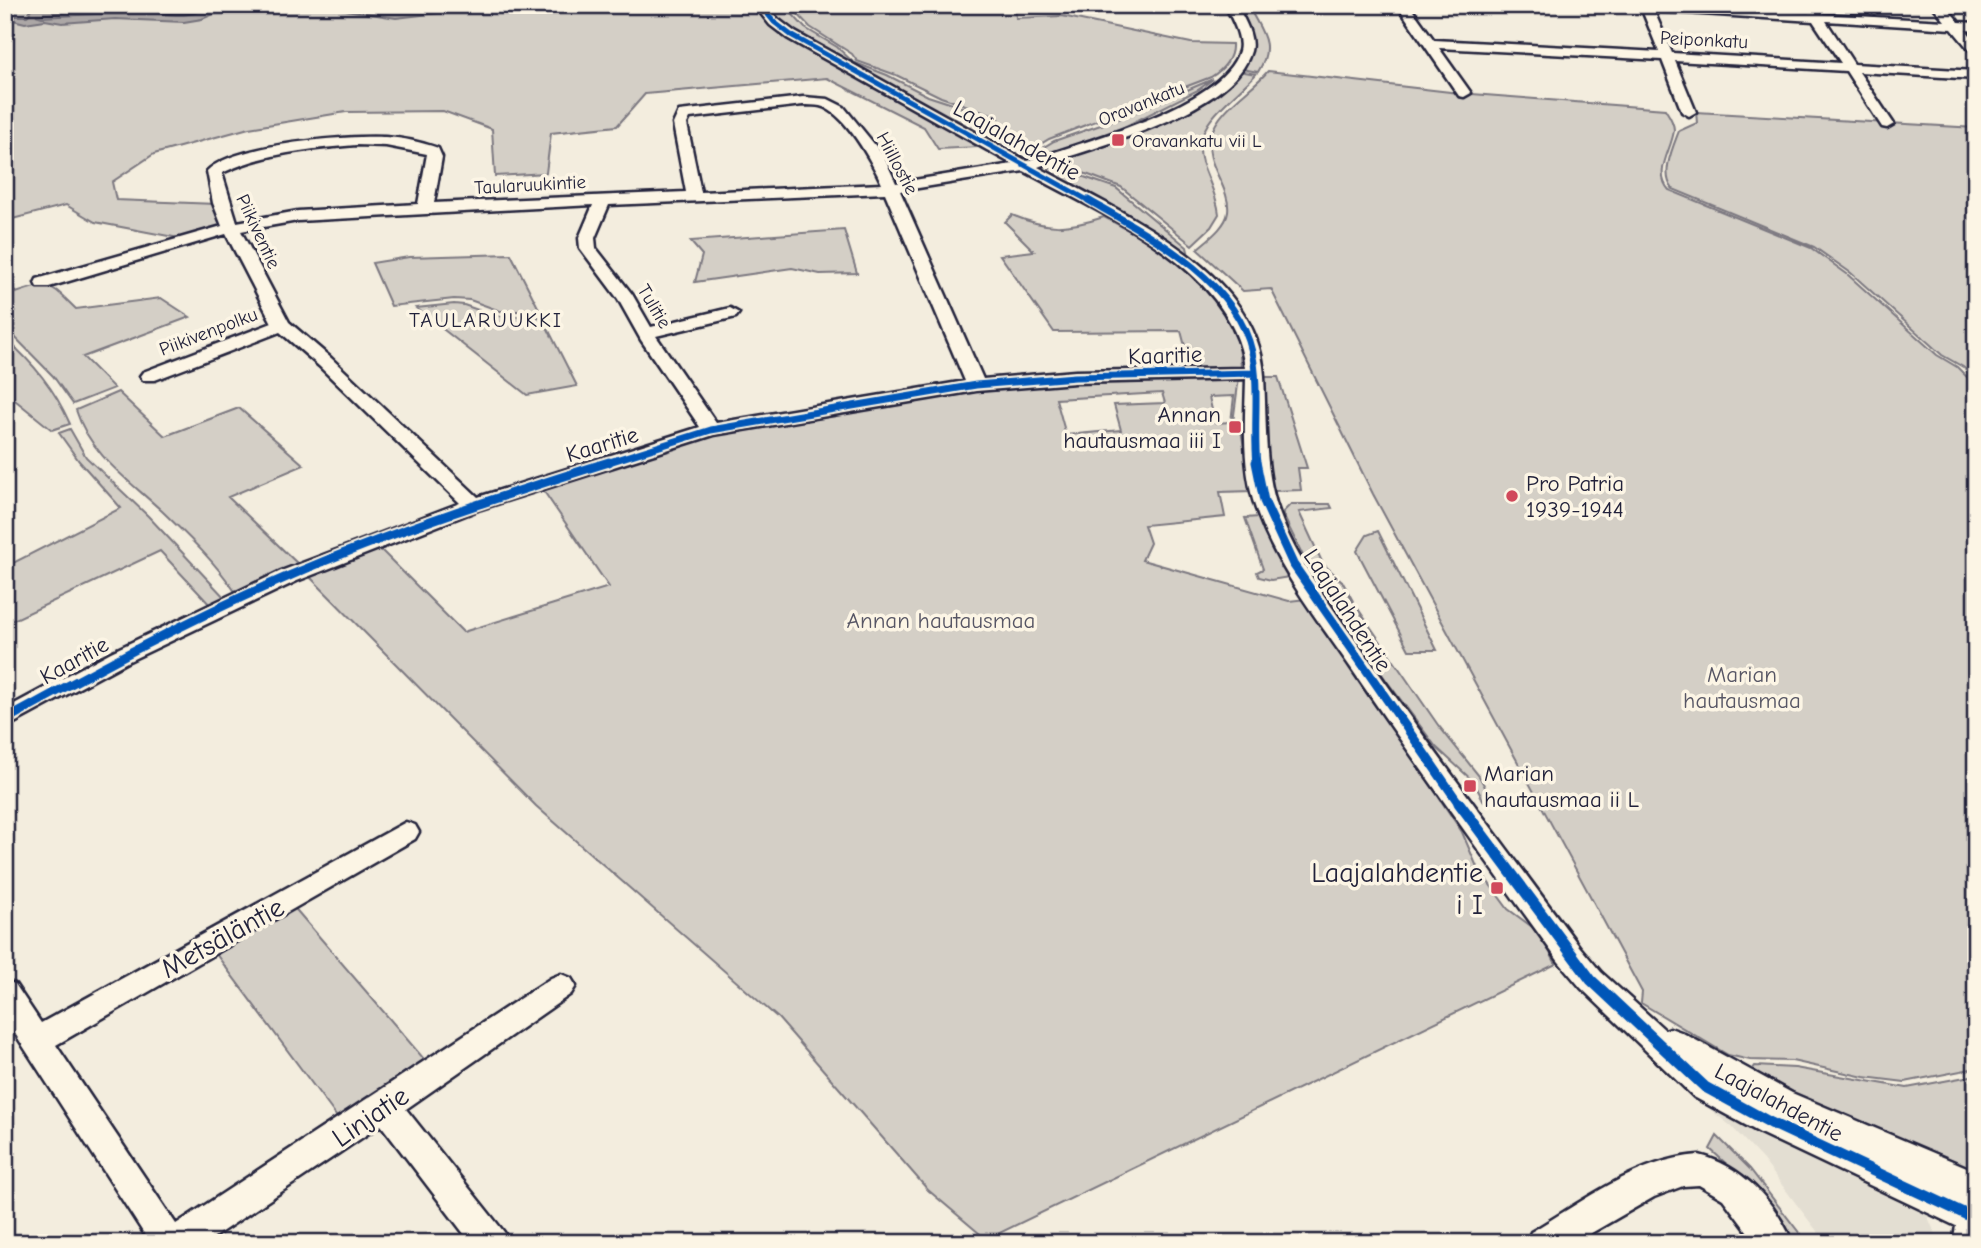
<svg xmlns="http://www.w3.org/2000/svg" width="1981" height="1248" viewBox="0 0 1981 1248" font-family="'Comic Neue',sans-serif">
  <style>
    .built { fill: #e3ded2 }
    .green { fill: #d4cfc6; stroke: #7b7880; stroke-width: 2; fill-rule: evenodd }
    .water { fill: #aca7a6; stroke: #75727b; stroke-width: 2 }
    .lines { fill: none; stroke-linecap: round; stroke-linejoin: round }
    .shore { stroke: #595766; stroke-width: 2 }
    .minor-casing { stroke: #22223b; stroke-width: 5 }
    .minor { fill: #fcf5e5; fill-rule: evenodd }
    .cycleway-far3-casing { stroke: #fcf5e5; stroke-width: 8 }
    .cycleway-far2-casing { stroke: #fcf5e5; stroke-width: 10 }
    .cycleway-far1-casing { stroke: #fcf5e5; stroke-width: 13 }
    .cycleway-casing { stroke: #fcf5e5; stroke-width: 16 }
    .cycleway-far3 { stroke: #0057b8; stroke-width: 5 }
    .cycleway-far2 { stroke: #0057b8; stroke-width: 7 }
    .cycleway-far1 { stroke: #0057b8; stroke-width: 9 }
    .cycleway { stroke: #0057b8; stroke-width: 11 }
    .poi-dot { fill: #d1495b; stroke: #fcf5e5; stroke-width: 2.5 }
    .labels { text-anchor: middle; stroke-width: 7; stroke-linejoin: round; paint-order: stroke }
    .far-street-label { font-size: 19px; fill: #22223b; stroke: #fcf5e5 }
    .far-poi-label { font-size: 19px; fill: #22223b; stroke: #fcf5e5; text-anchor: start }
    .far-neighbourhood-label { font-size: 21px; letter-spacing: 2px; fill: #22223b; stroke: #fcf5e5 }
    .street-label { font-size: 23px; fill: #22223b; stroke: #fcf5e5 }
    .poi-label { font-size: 23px; fill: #22223b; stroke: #fcf5e5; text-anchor: start }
    .park-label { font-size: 23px; fill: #575665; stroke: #fcf5e5 }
    .near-poi-label { font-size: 28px; fill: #22223b; stroke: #fcf5e5; text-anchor: end }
    .near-street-label { font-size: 28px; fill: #22223b; stroke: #fcf5e5 }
  </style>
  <rect width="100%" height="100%" fill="#f3edde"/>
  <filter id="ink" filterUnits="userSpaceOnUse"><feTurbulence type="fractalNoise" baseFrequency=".0143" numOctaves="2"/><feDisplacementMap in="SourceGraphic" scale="14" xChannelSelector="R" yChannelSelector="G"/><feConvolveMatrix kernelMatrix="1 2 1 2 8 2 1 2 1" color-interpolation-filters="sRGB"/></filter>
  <g filter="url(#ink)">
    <path class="built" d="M1711 1101 1911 1199 1926 1213 1936 1235 1935 1243H1826L1763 1160 1731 1126 1707 1107Z"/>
    <path class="green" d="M5 5H756L831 62 980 147 938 149 924 127 827 78 645 94 617 126 551 133 546 173 495 176 492 129 443 111 346 112 249 128 154 154 112 182 116 200 216 204 225 227 184 239 95 222 66 205 5 221Z
      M766 5H784L805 28 837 47 853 62 887 75 928 96 989 116 1024 150 1002 147 990 142 826 52 778 22Z
      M789 5H1015L1016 18 1062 16 1191 43 1232 44C1233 58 1223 70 1211 77L1049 139 1031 150 994 115 941 97 896 75 857 61 852 54 810 27Z
      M1235 5H1248C1260 31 1276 43 1258 72L1242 69 1251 52Z
      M1239 71 1256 74C1234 99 1190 123 1202 162 1208 180 1217 195 1219 214L1211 227 1192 245 1121 187 1051 161C1099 146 1215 116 1239 71Z
      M1268 71 1459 93 1665 109C1669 115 1674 122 1674 130 1672 150 1653 172 1669 190L1811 248 1847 274 1937 355 1957 367 1976 386V1068L1905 1082 1864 1077 1792 1061 1750 1060 1728 1055 1641 1003 1642 992 1373 494 1271 289 1243 291 1197 249C1207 240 1226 227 1228 212 1231 186 1202 163 1211 135 1219 108 1251 91 1268 71Z
      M1213 79 1198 90 1118 130 1045 158 1034 153 1054 141 1121 118Z
      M1696 112 1976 128V379L1963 367 1942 355 1851 273 1814 247 1673 189C1660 175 1673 147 1679 131L1697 123Z
      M1052 166 1116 188 1187 247 1189 256 1047 172Z
      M1012 215C1048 230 1067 229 1104 217 1148 240 1213 276 1233 324 1239 338 1240 353 1241 367L1191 369 1181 331 1054 332 1000 255 1034 251 1005 222Z
      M844 230 857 273 820 274 792 268 695 282 702 255 690 241Z
      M511 254 540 311H500L470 300 454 299 391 306 372 263 409 257Z
      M5 279 16 293C52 281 49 283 76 309L161 298 190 317 83 357 114 388 73 404 53 376 5 327Z
      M454 304 464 305 495 316 542 317 577 386 527 395 416 308Z
      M5 338C33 363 55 389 70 424L52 430 5 392Z
      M1239 377 1232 430H1241L1252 491 1220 492 1225 517 1144 525 1150 543 1142 560 1289 601 1306 599 1462 832 1477 867 1508 909 1539 932 1556 964 987 1239 990 1243H984L986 1239 928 1190 778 1018 536 806 309 576 377 546 463 632 609 587 541 487 717 434 977 391 1086 382ZM1162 393 1165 403 1114 405 1121 430 1066 435 1056 399ZM1234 396 1231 422 1215 423 1209 397Z
      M1260 377H1278L1307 468H1298L1301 490 1274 491 1267 472Z
      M118 392 165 436 239 408 304 465 228 497 300 566 236 593C216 563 189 537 163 512 130 481 90 455 76 410Z
      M70 429 86 457 148 516 226 599 211 606 160 551 5 624V567L121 508 79 461 59 433Z
      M1291 504H1330L1332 508 1299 512 1323 564 1342 581 1354 603 1438 725 1479 776 1494 803 1486 805 1473 781 1436 747 1386 680 1307 564 1282 513Z
      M1259 517 1289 577 1271 580 1259 577 1257 572 1263 569 1245 518Z
      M1378 531 1437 650H1409L1357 551 1367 535Z
      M292 905 430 1066 342 1124 213 950Z
      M1755 1066 1795 1068 1907 1088 1976 1075V1175L1747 1077Z
      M1717 1136 1750 1169 1807 1243H1793L1743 1179 1710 1149Z"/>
    <path class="water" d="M36 5H86L82 11 36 15 42 17 131 12 145 5H220L221 11 202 19 184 22 115 19 62 23 45 20 25 23 9 19 14 16H27L30 13 29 11Z
      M314 5H507L396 18Z"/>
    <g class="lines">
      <path class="shore" d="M146 5 148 12C171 14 193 19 213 5
        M365 5 399 11 457 5"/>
      <defs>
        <path id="minor" d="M754 5H766L778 19 795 32 1027 161C1079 143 1222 107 1239 51 1243 37 1231 18 1225 5H1237C1243 18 1255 36 1251 51 1234 113 1093 147 1038 167 1118 211 1259 270 1264 376 1268 456 1261 492 1304 564 1328 605 1358 643 1385 682 1448 771 1514 858 1579 946L1601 972 1665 1030 1670 1028 1681 1032 1792 1093 1976 1171V1243H1953L1956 1226 1760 1133 1694 1097 1581 988 1559 962C1489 865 1419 768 1351 668 1315 616 1272 562 1253 500 1242 460 1245 419 1246 379L1075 383 976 391 714 435 481 509 297 581 127 662 5 728V709L111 652 281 571 460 503 319 366 280 332 155 380H143L140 376 143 372 272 323 226 234 49 287H37L35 283 37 279 222 226 213 203 207 171C233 144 347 135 385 137 404 138 421 142 438 148L442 157 434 203 686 192 673 124 679 111 803 97 828 99 844 107 883 155 896 183 1012 164 787 38 770 25ZM803 105C808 105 815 105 820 106 845 112 872 162 882 184L701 192 687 124 690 118ZM356 145 386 146 427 154 418 204 298 211 237 222 222 173C264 153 310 149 356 145ZM1024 171C1101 214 1233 268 1245 368L1075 371 983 379 900 191ZM885 193 965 381 716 423 656 336 736 317 739 313 730 308 651 327 632 294 596 248 595 238 609 205ZM593 205 579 238 580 248 618 299 641 340 700 427 478 497 331 358 289 322 241 231 298 221Z
          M1397 5H1409L1434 40 1659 52 1642 10 1620 9 1614 5H1682L1809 13 1806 9 1812 5 1821 14 1945 21 1932 5H1945L1959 22 1976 23V31L1966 30 1976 42V54L1972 53 1952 29 1826 21 1854 64 1976 71V79L1859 72 1894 124 1887 128 1882 127 1846 71 1675 61 1696 112 1689 116 1682 112 1662 60 1439 48 1471 93 1464 97 1459 96ZM1654 11 1813 21 1841 63 1672 53Z
          M406 822 415 825 419 832 415 839 56 1045 176 1224 551 978 561 974 571 978 576 986 571 994 406 1109 504 1232 509 1243H471L381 1125 205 1243H150L5 1018V981L15 984 41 1023Z
          M1699 1155C1743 1166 1775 1202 1793 1243H1756L1723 1199 1699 1185 1683 1186 1654 1197 1574 1243H1526L1531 1232C1582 1202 1638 1159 1699 1155Z"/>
      </defs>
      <use href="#minor" class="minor-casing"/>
      <use href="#minor" class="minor"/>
      <defs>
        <path id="cycleway-far3" d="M760 5 774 22 791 35 1091 202"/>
        <path id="cycleway-far2" d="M1088 200C1147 234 1236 279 1252 352 1260 388 1253 427 1257 464
          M603 464 711 430 976 385 1075 377 1255 373"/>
        <path id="cycleway-far1" d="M1256 462 1264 501 1293 564 1460 805
          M5 720C98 669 191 618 289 576 393 531 501 496 609 462"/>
        <path id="cycleway" d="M1459 803 1591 980 1705 1087 1771 1123 1976 1219"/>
      </defs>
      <use href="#cycleway-far3" class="cycleway-far3-casing"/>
      <use href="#cycleway-far2" class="cycleway-far2-casing"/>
      <use href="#cycleway-far1" class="cycleway-far1-casing"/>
      <use href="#cycleway" class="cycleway-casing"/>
      <use href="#cycleway-far3" class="cycleway-far3"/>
      <use href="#cycleway-far2" class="cycleway-far2"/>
      <use href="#cycleway-far1" class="cycleway-far1"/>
      <use href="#cycleway" class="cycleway"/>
    </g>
  </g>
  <g class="poi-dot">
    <rect x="1111" y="133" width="14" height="14" rx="3.5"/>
    <rect x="1228" y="420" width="14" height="14" rx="3.5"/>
    <circle cx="1512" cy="496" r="7"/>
    <rect x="1463" y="779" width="14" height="14" rx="3.5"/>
    <rect x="1490" y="881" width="14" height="14" rx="3.5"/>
  </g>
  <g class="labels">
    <g class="far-street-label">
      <text transform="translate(1704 39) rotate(3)" y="7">Peiponkatu</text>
      <text transform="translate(1141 103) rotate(-22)" y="7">Oravankatu</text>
      <text transform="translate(898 163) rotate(62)" y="7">Hiillostie</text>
      <text transform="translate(530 184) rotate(-3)" y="7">Taularuukintie</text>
      <text transform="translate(259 231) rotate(65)" y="7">Piikiventie</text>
      <text transform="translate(655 306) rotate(59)" y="7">Tulitie</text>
      <text transform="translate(208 331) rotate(-21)" y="7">Piikivenpolku</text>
    </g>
    <g class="far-poi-label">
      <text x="1132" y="147">Oravankatu vii L</text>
    </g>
    <g class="far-neighbourhood-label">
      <text x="486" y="327">TAULARUUKKI</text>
    </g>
    <g class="street-label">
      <text transform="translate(1017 140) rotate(29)" y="8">Laajalahdentie</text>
      <text transform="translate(1165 355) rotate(-2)" y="8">Kaaritie</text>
      <text transform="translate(602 444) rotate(-17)" y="8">Kaaritie</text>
      <text transform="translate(1348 610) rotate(57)" y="8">Laajalahdentie</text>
      <text transform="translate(74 660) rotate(-29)" y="8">Kaaritie</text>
      <text transform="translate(1779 1102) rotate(28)" y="8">Laajalahdentie</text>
    </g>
    <g class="poi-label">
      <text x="1221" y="422" text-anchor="end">Annan<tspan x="1221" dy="26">hautausmaa iii I</tspan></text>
      <text x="1526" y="491">Pro Patria<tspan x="1526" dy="26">1939-1944</tspan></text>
      <text x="1484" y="781">Marian<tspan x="1484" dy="26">hautausmaa ii L</tspan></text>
    </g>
    <g class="park-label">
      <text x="941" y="628">Annan hautausmaa</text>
      <text x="1742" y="682">Marian<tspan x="1742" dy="26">hautausmaa</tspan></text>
    </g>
    <g class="near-poi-label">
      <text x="1483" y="882">Laajalahdentie<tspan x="1483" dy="32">i I</tspan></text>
    </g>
    <g class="near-street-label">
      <text transform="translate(222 937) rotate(-29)" y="10">Metsäläntie</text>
      <text transform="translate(370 1116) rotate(-34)" y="10">Linjatie</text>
    </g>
  </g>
  <rect width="1981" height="1248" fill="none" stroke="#fcf5e5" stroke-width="28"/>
  <rect x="14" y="14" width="1953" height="1220" fill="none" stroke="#22223b" stroke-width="2.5" filter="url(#ink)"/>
</svg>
